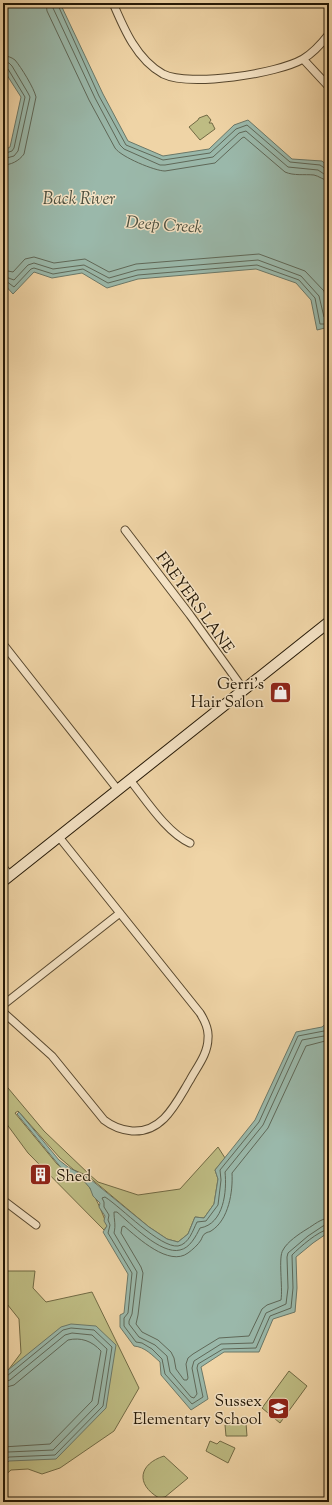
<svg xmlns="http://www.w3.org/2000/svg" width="332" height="1505" viewBox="0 0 332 1505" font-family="'Sorts Mill Goudy',serif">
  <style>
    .green { fill: #bebc83; stroke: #716a44 }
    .water { fill: #9ab8aa; stroke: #6b7868 }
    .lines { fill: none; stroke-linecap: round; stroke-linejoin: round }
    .shore { stroke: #5f6858; stroke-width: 1 }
    .street-casing { stroke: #57472e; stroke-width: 9 }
    .secondary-casing { stroke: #241806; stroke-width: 12 }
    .street { stroke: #f5e3c5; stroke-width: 7 }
    .secondary { stroke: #f5e3c5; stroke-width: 10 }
    .labels { text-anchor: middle; stroke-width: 3; stroke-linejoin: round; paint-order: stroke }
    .street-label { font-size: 16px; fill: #241806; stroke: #f5e3c5 }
    .poi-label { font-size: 16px; fill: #241806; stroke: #f5e3c5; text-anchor: end }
    .water-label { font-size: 17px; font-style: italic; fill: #4d503f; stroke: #f5e3c5 }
  </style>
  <rect width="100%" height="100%" fill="#efd4a6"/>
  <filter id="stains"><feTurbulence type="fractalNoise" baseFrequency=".005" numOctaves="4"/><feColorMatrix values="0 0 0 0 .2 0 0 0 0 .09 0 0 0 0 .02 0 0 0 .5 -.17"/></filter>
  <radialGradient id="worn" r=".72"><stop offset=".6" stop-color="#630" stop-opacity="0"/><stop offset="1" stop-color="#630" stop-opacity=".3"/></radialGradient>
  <path class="green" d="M207 115 211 120 209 123H212L215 129 200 140 189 127 198 120 199 118Z
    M3 1082 44 1131 90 1175 98 1182 138 1195 180 1189 218 1147 225 1158 215 1170 218 1179 214 1204 204 1218 195 1217 188 1234 178 1242 167 1239 149 1227 88 1176 74 1170 60 1158 18 1111 15 1113 57 1164C65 1171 80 1177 86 1183 93 1190 104 1216 107 1226L104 1230 28 1153 3 1119Z
    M3 1271H35L33 1288 46 1302 92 1292 139 1388 114 1431 60 1468 42 1474 28 1469 11 1470 3 1477V1377L21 1353 19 1319 3 1299Z
    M289 1371 307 1386 280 1423 262 1408Z
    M246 1423 247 1436H226L225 1425Z
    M210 1441 217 1444 220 1441 235 1448 228 1463 206 1451Z
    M164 1456 188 1478 165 1497 159 1498C135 1484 139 1464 164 1456Z"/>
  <path class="water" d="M3 3H60L103 94 128 141 163 156 209 149 234 125 248 120 292 159 322 161 329 167V327L317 330 311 300 296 283 256 269 138 279 107 288 82 273 52 278 34 272 13 294 3 283V151L10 147 21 97 3 69Z
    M329 1021V1232L313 1243 296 1257 297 1288 295 1312 273 1319 259 1352H224L201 1367 208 1399 191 1410 161 1375 160 1362C152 1355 145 1347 134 1346L120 1327V1315L124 1313 128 1274 103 1232 107 1226 104 1221 105 1216 99 1207 100 1203 93 1196 90 1188 83 1180 63 1170 17 1114 19 1112 59 1160 68 1167 90 1179 149 1227 167 1239 178 1242 188 1234 195 1217 204 1218 214 1204 218 1179 215 1170 255 1120 296 1032 322 1027Z
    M71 1324 96 1326 116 1345 106 1408 56 1459 9 1461 3 1466V1374L61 1327Z"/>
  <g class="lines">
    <path class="shore" d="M46 3 47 11 89 100 115 148C121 157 155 171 165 171L215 163 242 138 244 137 285 172C294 176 304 174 314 175 319 176 323 180 329 181
      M52 3 53 8 95 98 120 145 124 149 160 165H165L213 157 239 133 246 131 288 167 318 170 324 174 329 175
      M57 3 99 96 126 145 163 160 210 153 236 129 247 125 290 162 320 165 326 169 329 170
      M3 56C8 56 11 57 15 60 21 67 34 88 36 97L24 154C19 161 11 165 3 165
      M3 62 9 63 12 66 28 93 30 97 18 151 14 156 3 159
      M3 67 8 69 25 97 14 148 12 151 3 154
      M3 270 13 272 25 259 34 257 54 263 85 259 109 272 136 264 259 254 305 271 324 291 329 312
      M3 276 14 280 28 265 34 263 53 269 84 265 109 278 137 270 258 260 301 276 319 296 324 317 329 318
      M3 281H6L14 287 31 269 34 268 53 274 83 269 108 283 138 275 257 265 299 280 315 298 320 324H329
      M329 1026 324 1031 298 1036 259 1122 220 1170 221 1180 218 1205 206 1221 197 1222C193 1230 189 1244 178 1246 160 1248 121 1207 105 1197L102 1198 104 1202V1207L109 1215 108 1220 110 1225 108 1233 132 1273 128 1313 124 1318V1326L136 1342 142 1343 152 1349 162 1359 165 1374 192 1404 203 1397 197 1368 198 1364 223 1349 256 1348 270 1316 291 1308 293 1288 292 1255C300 1247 318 1231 329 1229
      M329 1033 324 1036 302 1040 263 1125 225 1172C227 1191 224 1224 200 1228 196 1236 190 1248 180 1250 161 1255 130 1223 117 1212H114C114 1220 116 1225 114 1233L137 1272 132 1314 129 1321V1324L139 1337 155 1345 167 1356 170 1372 191 1397 194 1398 197 1394 192 1368 194 1361 221 1344 253 1343 266 1313 286 1304 288 1288 287 1257 288 1253 308 1236 323 1226 329 1224
      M329 1040 306 1046 268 1128 232 1173C233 1191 229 1220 211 1231 210 1232 207 1232 206 1233 203 1234 202 1238 201 1240 198 1245 192 1250 188 1253 169 1267 138 1238 124 1226L122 1227 121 1233 141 1267 143 1273 138 1315 136 1324 142 1332 158 1340 171 1352 174 1358 176 1369 184 1380H187L188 1378 186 1364 188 1358 193 1354 219 1338 249 1336 262 1309 267 1305 281 1300C283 1287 278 1257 283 1250 287 1242 299 1234 307 1229 314 1225 320 1219 329 1218
      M3 1377 7 1376 63 1330 71 1328 94 1330 112 1347 103 1406 55 1455 9 1457 3 1461
      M3 1382 10 1380 65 1335 72 1333 92 1335 107 1349 98 1404 53 1450 8 1452 3 1454
      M3 1388 14 1385 68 1340C81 1337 92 1341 101 1351L92 1401 50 1444 3 1447"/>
    <defs>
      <path id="street" d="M113 3C124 29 137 60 163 74 190 87 277 74 303 59 313 53 322 43 329 34
        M326 3 329 5
        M303 59 329 87
        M125 530 190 615 244 690
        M3 644 118 790
        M130 780C146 800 167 833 190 843
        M3 867 10 876
        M3 1005 120 913
        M3 1012 52 1056 104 1120C113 1127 121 1130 132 1131 163 1133 176 1103 190 1080 197 1067 208 1054 208 1038 209 1029 205 1021 200 1013L59 837
        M3 1200 36 1225"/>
      <path id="secondary" d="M3 881 329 622"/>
    </defs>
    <use href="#street" class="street-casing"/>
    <use href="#secondary" class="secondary-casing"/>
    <use href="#street" class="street"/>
    <use href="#secondary" class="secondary"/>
  </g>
  <defs>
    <symbol id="shop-square" viewBox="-11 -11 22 22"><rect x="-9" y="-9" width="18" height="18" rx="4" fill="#8f2418" stroke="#f5e3c5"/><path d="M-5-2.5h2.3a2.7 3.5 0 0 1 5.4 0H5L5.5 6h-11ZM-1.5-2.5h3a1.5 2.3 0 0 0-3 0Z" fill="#fff"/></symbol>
    <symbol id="building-square" viewBox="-11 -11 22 22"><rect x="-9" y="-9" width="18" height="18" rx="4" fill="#8f2418" stroke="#f5e3c5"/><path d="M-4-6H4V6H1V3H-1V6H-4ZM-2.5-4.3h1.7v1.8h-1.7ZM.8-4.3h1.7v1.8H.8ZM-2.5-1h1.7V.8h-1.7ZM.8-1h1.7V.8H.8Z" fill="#fff"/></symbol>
    <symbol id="school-square" viewBox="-11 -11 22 22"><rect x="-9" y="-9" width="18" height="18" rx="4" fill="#8f2418" stroke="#f5e3c5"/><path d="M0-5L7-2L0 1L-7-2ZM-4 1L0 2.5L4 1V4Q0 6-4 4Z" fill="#fff"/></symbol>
  </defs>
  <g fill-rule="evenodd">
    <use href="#shop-square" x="268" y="680" width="25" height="25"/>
    <use href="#building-square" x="28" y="1162" width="25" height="25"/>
    <use href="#school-square" x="266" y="1396" width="25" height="25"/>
  </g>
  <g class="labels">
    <g class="street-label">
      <text transform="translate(196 602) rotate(54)" y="6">FREYERS LANE</text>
    </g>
    <g class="poi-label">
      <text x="264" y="689">Gerri's<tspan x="264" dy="18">Hair Salon</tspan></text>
      <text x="56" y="1181" text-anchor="start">Shed</text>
      <text x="262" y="1406">Sussex<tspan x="262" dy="18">Elementary School</tspan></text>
    </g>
    <g class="water-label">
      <text x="79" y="204">Back River</text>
      <text transform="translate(164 224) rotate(4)" y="6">Deep Creek</text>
    </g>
  </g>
  <rect width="332" height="1505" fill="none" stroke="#efd4a6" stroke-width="16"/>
  <rect x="4" y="4" width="324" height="1497" fill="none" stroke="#241806" stroke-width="2"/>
  <rect x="8" y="8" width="316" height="1489" fill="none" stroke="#241806"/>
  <rect width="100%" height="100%" filter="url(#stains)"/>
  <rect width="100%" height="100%" fill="url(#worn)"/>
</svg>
